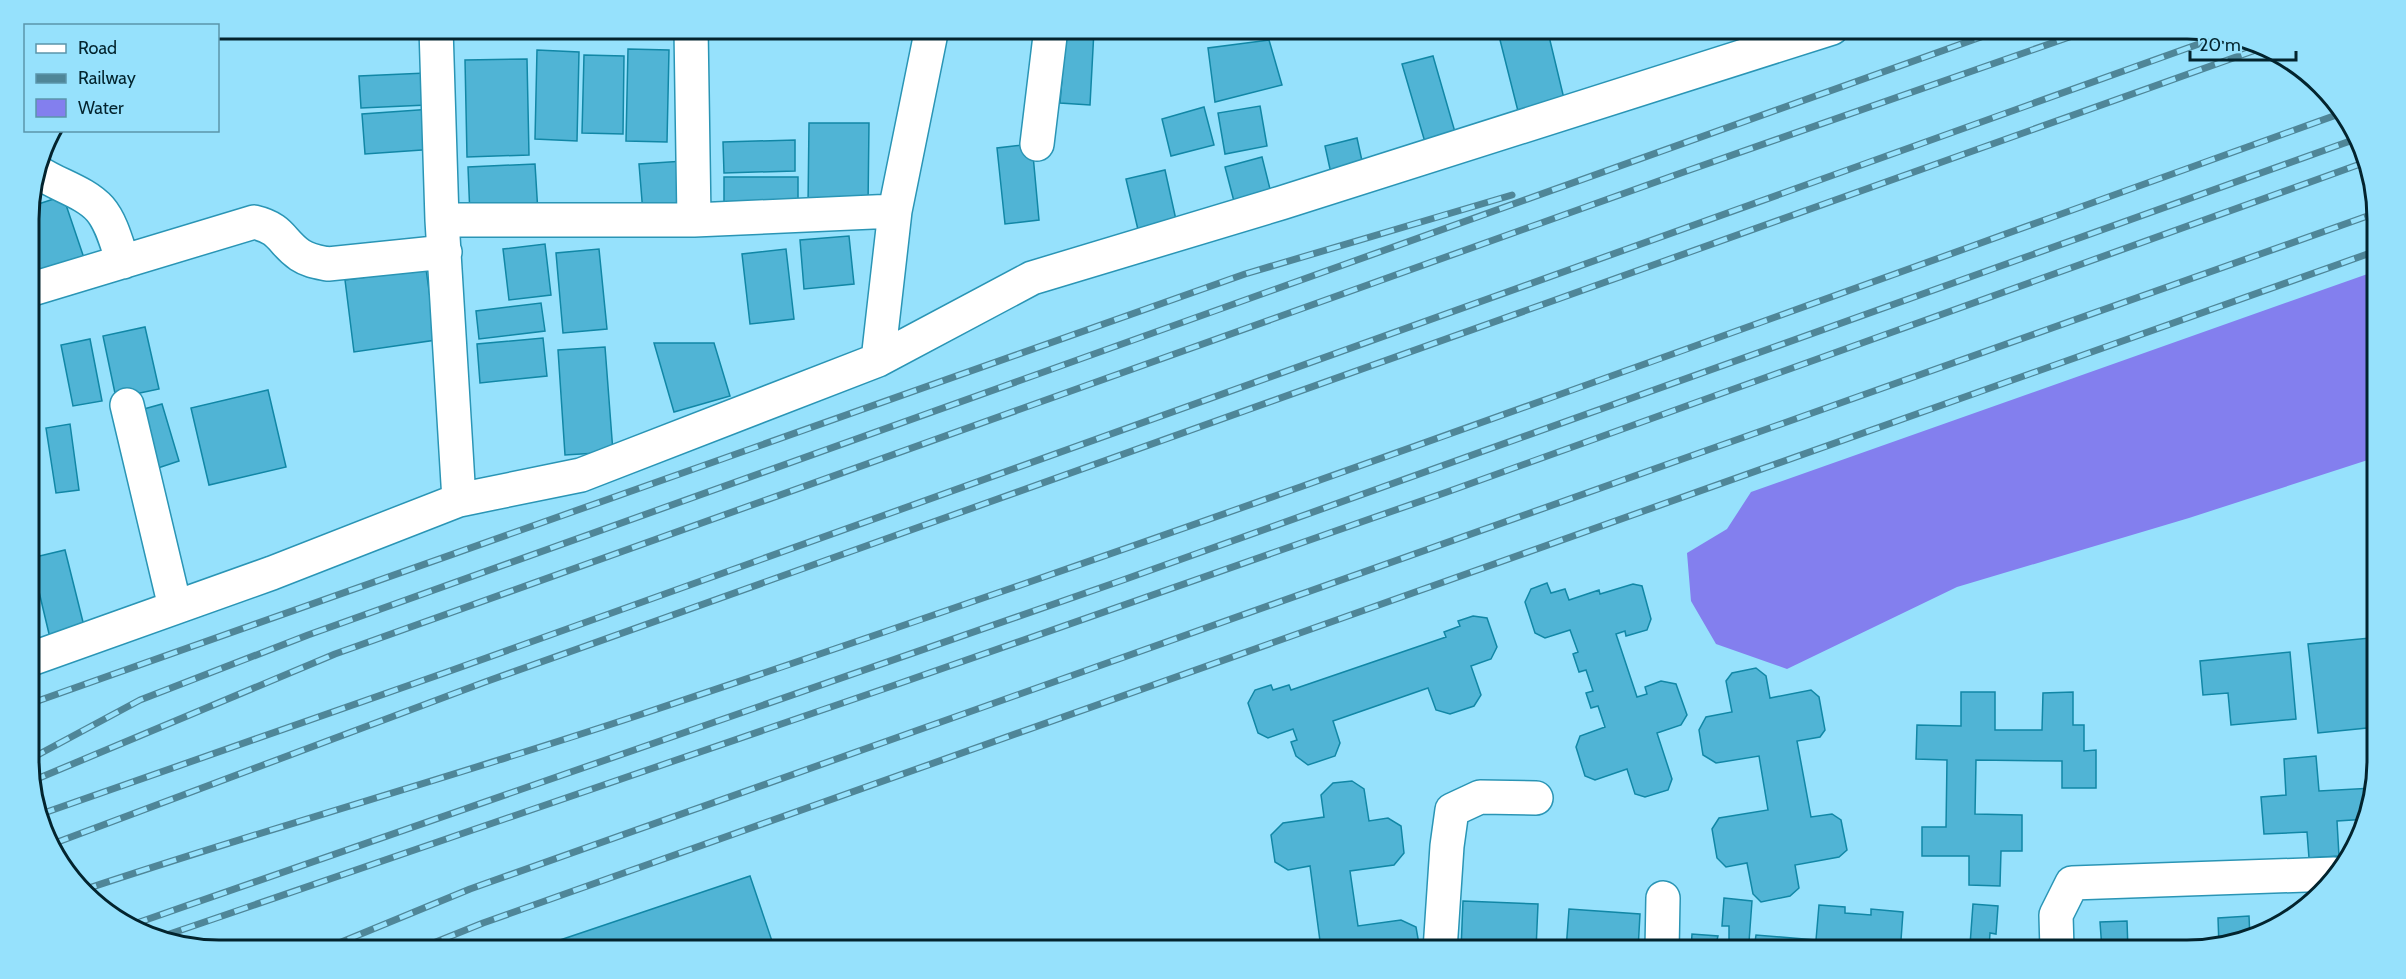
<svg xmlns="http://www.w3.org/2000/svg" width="2406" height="979" viewBox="0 0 2406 979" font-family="Cabin,sans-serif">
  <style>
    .water { fill: #837fee }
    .building { fill: #50b4d5; stroke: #1187a6; stroke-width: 1.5 }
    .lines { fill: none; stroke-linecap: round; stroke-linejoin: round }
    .minor-casing { stroke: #2a95b5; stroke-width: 36 }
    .minor { stroke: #fff; stroke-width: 33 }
    .rail-casing { stroke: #4f8698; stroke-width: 7 }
    .rail { stroke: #96e1fc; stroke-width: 4.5; stroke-dasharray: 14; stroke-linecap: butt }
    .rim { fill: none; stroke: #03242e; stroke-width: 3 }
  </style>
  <rect width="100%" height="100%" fill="#96e1fc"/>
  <path class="water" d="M2376 271 2377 457 2189 518 1957 587 1787 669 1716 644 1691 601 1687 553 1727 529 1751 492Z"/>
  <path class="building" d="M717 28H781V37H717Z
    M1066 28 1094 30 1090 105 1060 103Z
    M1513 28H1547L1566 107 1520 119 1498 32Z
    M1269 40 1282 85 1215 102 1208 48Z
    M628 49 669 50 667 142 626 141Z
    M537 50 579 52 577 141 535 139Z
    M584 55 624 56 623 134 582 133Z
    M1433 56 1457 139 1427 149 1402 64Z
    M527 59 529 155 467 157 465 60Z
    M426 73 427 105 361 108 359 76Z
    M1260 106 1267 146 1225 154 1218 113Z
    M1204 107 1214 145 1171 156 1162 119Z
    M432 109 436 149 365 154 362 114Z
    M809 123H869L868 207H808Z
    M1357 138 1364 170 1332 178 1325 146Z
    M795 140V171L724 173 723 142Z
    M1032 144 1039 220 1005 224 997 148Z
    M1262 157 1273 201 1236 209 1225 167Z
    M684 161 687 211 643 213 639 164Z
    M535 164 538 213 470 216 468 167Z
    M1165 170 1178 229 1140 238 1126 179Z
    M724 177H798V207H724Z
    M63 196 85 261 29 279V207Z
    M849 236 854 284 804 289 800 240Z
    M545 244 551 295 509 300 503 249Z
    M599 249 607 329 563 333 556 253Z
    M786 249 794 319 750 324 742 254Z
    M426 269 436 340 354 352 345 280Z
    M541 303 545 331 479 339 476 311Z
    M145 327 159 389 116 398 103 336Z
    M543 338 547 376 480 383 477 344Z
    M90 339 102 401 73 406 61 345Z
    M654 343H714L730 396 674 412Z
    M605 347 613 452 565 455 558 350Z
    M30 362 37 414 30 415Z
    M268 390 286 467 209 485 191 408Z
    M162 404 179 461 149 471 133 412Z
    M70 424 79 490 56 493 46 428Z
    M65 550 85 630 50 638 31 558Z
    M1547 583 1551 593 1565 589 1569 600 1599 590 1600 594 1633 584 1642 586 1651 619 1647 630 1626 636 1625 631 1616 634 1637 697 1647 694 1645 687 1661 681 1676 684 1687 715 1681 725 1657 733 1672 779 1668 790 1645 797 1635 794 1627 769 1595 780 1585 776 1576 747 1580 736 1605 727 1598 706 1591 708 1586 693 1593 691 1586 670 1579 672 1573 654 1578 652 1570 630 1545 638 1535 633 1525 602 1531 589Z
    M1473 616 1487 618 1497 647 1491 659 1471 666 1481 695 1474 706 1450 714 1436 710 1428 688 1333 721 1340 743 1335 756 1308 765 1296 756 1291 742 1297 740 1293 729 1268 738 1258 733 1248 703 1255 690 1271 685 1273 690 1289 685 1291 690 1446 637 1444 632 1460 626 1458 621Z
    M2370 638 2377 704V727L2318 733 2308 644Z
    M2290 652 2296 719 2231 725 2228 693 2203 695 2200 661Z
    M1756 668 1766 676 1770 698 1811 690 1819 697 1825 730 1820 737 1797 741 1811 817 1832 814 1841 820 1847 850 1839 857 1795 865 1799 888 1790 896 1761 902 1753 894 1747 863 1726 867 1717 858 1712 829 1719 818 1768 810 1759 756 1716 763 1703 755 1699 730 1706 717 1732 712 1726 681 1732 673Z
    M1961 692H1995V730H2042L2043 693 2073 692V725H2084V751L2096 750V788H2062V761L1976 760 1975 814 2022 815V851H2001L2000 886 1969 885V856H1922V827H1946L1947 760 1916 759 1917 725 1961 726Z
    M2316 756 2319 791 2373 788 2368 819 2337 821 2339 856 2309 858 2307 832 2264 834 2261 797 2286 795 2284 759Z
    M1352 781 1364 789 1369 821 1388 818 1401 826 1404 853 1394 865 1350 871 1358 926 1401 920 1416 927 1420 950H1287L1290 945 1320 941 1310 866 1288 870 1275 862 1271 835 1283 823 1324 817 1321 795 1333 783Z
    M750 876 775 950H560L557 941Z
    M1724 898 1752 901 1749 942H1755L1756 935 1816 940 1819 905 1845 907V913L1871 915V909L1903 912 1901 940 1970 945 1973 904 1998 906 1996 934 1990 933 1989 948H1999L2000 943 2031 945 2030 950H1691L1692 934 1718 936 1717 940 1729 941V926H1722Z
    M1463 901 1538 904 1536 950H1461Z
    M1569 909 1640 914 1638 950H1566Z
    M2249 916 2250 939 2219 946 2218 918Z
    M2127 921 2128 950H2102L2100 922Z"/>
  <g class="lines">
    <defs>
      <path id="minor" d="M436 28 442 220 459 500
        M691 28 694 220
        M1037 144 1051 28
        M38 172C57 185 85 192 100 209 112 223 117 245 123 262
        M442 220H694L895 211 932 28
        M29 290 254 222C283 229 280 241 300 255 309 261 318 262 328 264L445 252
        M878 360 895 211
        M127 405 175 607
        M31 659 272 573 459 500 581 475 878 360 1032 278 1281 203 1832 28
        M1440 950 1447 846 1452 810 1480 797 1536 798
        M1662 950 1663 898
        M2057 950 2056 915 2072 883 2334 874"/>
    </defs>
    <use href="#minor" class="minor-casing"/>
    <use href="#minor" class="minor"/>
    <defs>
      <path id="rail" d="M32 703 1245 274 1512 195
        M32 758 140 700 308 635 2006 28
        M32 781 335 654 1681 173 2095 28
        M41 814 447 672 2224 35
        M55 843 485 682 2264 47
        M83 890C265 829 450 778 633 717 1206 526 1773 317 2342 113
        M134 924 1123 580 2353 140
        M155 939 895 685 1447 492 2363 163
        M322 950 470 889 2376 213
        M416 950 483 923 2376 251"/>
    </defs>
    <use href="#rail" class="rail-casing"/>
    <use href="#rail" class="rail"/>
  </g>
  <path d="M0 0H2406V979H0ZM219 39H2187A180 180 0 0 1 2367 219V760A180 180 0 0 1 2187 940H219A180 180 0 0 1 39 760V219A180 180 0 0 1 219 39Z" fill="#96e1fc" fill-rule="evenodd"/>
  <path class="rim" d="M219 39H2187A180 180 0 0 1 2367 219V760A180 180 0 0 1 2187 940H219A180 180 0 0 1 39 760V219A180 180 0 0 1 219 39Z"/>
  <rect x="24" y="24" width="195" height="108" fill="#96e1fc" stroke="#5b95aa" stroke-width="1.5"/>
  <rect x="36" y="44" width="30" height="9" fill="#ffffff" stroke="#5b95aa" stroke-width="1.5"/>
  <text x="78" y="54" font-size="18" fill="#03242e">Road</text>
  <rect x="36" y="74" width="30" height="9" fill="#4f8698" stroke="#5b95aa" stroke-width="1.5"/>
  <text x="78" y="84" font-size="18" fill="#03242e">Railway</text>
  <rect x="36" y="99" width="30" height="18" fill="#837fee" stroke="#5b95aa" stroke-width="1.5"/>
  <text x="78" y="114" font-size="18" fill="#03242e">Water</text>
  <path d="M2190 51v9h106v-9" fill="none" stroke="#03242e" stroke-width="3"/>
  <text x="2199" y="51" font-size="18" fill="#03242e" stroke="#96e1fc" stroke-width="4.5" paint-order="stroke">20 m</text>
</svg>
